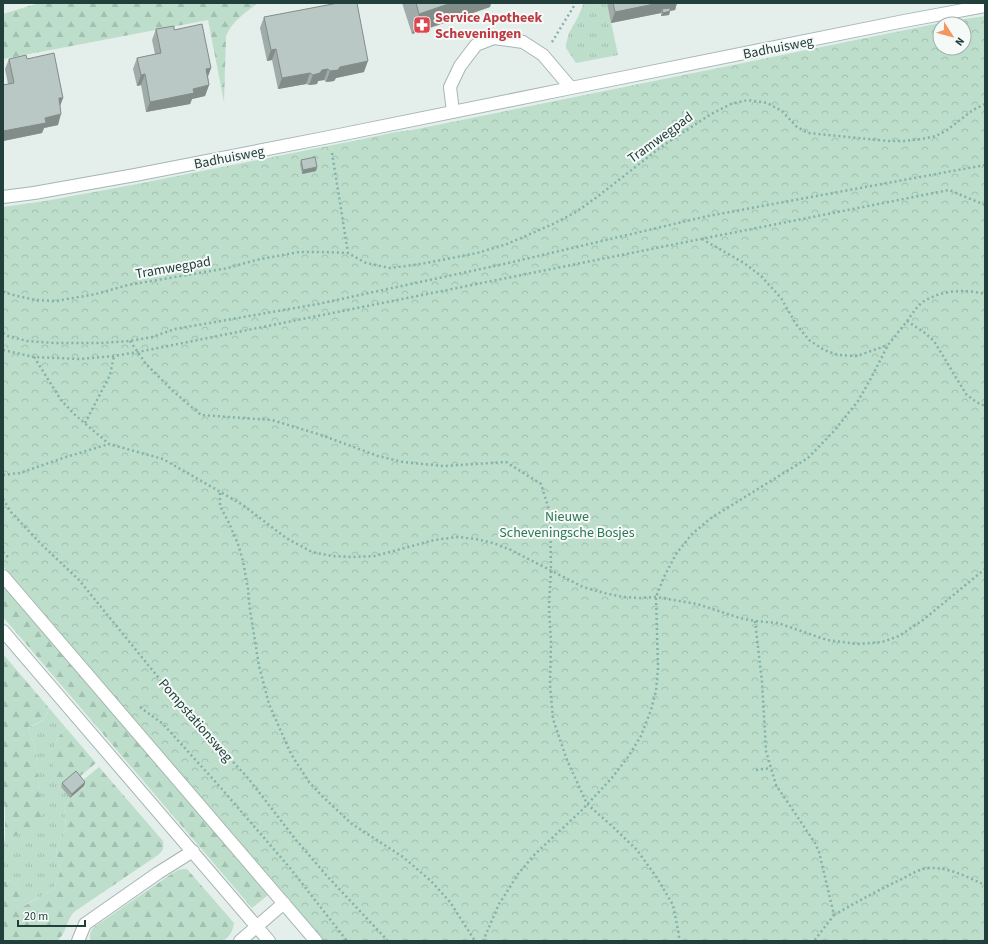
<svg xmlns="http://www.w3.org/2000/svg" width="988" height="944" viewBox="0 0 988 944" font-family="'Source Sans 3',sans-serif">
  <style>
    .grass { fill: url(#grass-tufts) }
    .forest { fill: url(#forest-firs) }
    .park { fill: url(#park-crowns); fill-rule: evenodd }
    .lines { fill: none; stroke-linecap: round; stroke-linejoin: round }
    .minor-casing { stroke: #a6b6b3; stroke-width: 14 }
    .path { stroke: #84b1aa; stroke-width: 2.5; stroke-dasharray: 2 3; stroke-linecap: butt }
    .minor { stroke: #fff; stroke-width: 12 }
    .wall { fill: #9faca9 }
    .shaded-wall { fill: #828c89 }
    .building { fill: #b9c8c4; stroke: #828c89 }
    .labels { text-anchor: middle; stroke-width: 4; stroke-linejoin: round; paint-order: stroke }
    .health-label { font-size: 14px; font-weight: bold; fill: #be3a42; stroke: #f5faf8; text-anchor: start }
    .street-label { font-size: 14px; fill: #233f3c; stroke: #f5faf8 }
    .park-label { font-size: 14px; fill: #2d7755; stroke: #f5faf8 }
  </style>
  <defs>
    <pattern id="grass-tufts" width="24" height="20" patternUnits="userSpaceOnUse"><rect width="24" height="20" fill="#bddecb"/><path d="M3 7l-1-3M5 7V3M7 7l1-3M15 17l-1-3M17 17v-4M19 17l1-3" fill="none" stroke="#a2c0af"/></pattern>
    <pattern id="forest-firs" width="22" height="20" patternUnits="userSpaceOnUse"><rect width="22" height="20" fill="#bddecb"/><path d="M5 1l3.5 6h-7zM16 11l3.5 6h-7z" fill="#a2c0af"/></pattern>
    <pattern id="park-crowns" width="20" height="18" patternUnits="userSpaceOnUse"><rect width="20" height="18" fill="#bddecb"/><path d="M2 6a3 3 0 1 1 6 0M12 15a3 3 0 1 1 6 0" fill="none" stroke="#a2c0af"/></pattern>
  </defs>
  <rect width="100%" height="100%" fill="#e4eeeb"/>
  <path class="grass" d="M584 3H607L618 55 576 63 566 48V44L569 33 578 17Z
    M49 708 66 728 61 733 56 741 52 760 61 787 70 798 64 805 66 828 56 851 61 871 57 879 54 889 23 906 17 885 12 882 3 880V852L5 836H14L39 791 36 752 28 727C40 723 46 721 49 708Z"/>
  <path class="forest" d="M39 3H258C246 12 232 21 226 36L224 102 208 20 3 59V14Z
    M3 585 268 895 252 908 3 617Z
    M3 654 49 708C46 721 40 722 28 727L36 752 39 791 43 813 41 819 35 826 25 833 14 836H5V809L3 796Z
    M66 728 96 763 78 778 75 775 61 787C58 780 52 765 52 759 52 748 57 736 66 728Z
    M99 767 163 841C164 848 163 851 158 855L74 912C65 922 67 933 57 941H3V880L12 882 17 885 24 906 54 889 57 879 61 871 56 851 66 828 64 805 70 798 85 786 81 782Z
    M183 869H187L234 923C233 931 229 938 222 941H91C88 936 91 930 94 927L173 873 178 870Z"/>
  <path class="park" d="M985 16V941H323L3 566V207L45 201 132 185 363 139 396 132 412 130 950 21ZM940 24H964V48H940Z"/>
  <g class="lines">
    <defs>
      <path id="minor" d="M453 112 450 87 460 66 476 45 494 38 523 42 543 55 571 88
        M3 197 34 193 135 175 329 137 571 88 904 21 985 6
        M3 576 316 941
        M3 631 269 941
        M78 941 85 924 158 873 193 851
        M240 941 284 903"/>
    </defs>
    <use href="#minor" class="minor-casing"/>
    <path class="path" d="M552 42 574 6V3
      M332 153 348 253
      M702 239 744 263 761 276 781 298 796 324 809 340 824 350 838 355 857 356 888 345
      M3 292 17 296 36 300 56 301 96 294 128 285 228 268 256 260 299 252H324L348 253 366 263 390 268 421 264 477 253 507 244 553 224 576 212 597 197 661 147 711 114 731 104 748 100 767 103 782 111 797 127 808 133 889 141H904L922 139 936 136 947 130 973 110 985 104
      M907 321C913 313 918 304 926 300 943 290 966 289 985 294
      M3 333 8 336 27 341 55 343H100L130 341 152 337 175 329 318 304 420 282 504 264 708 216 985 165
      M130 341 146 364 173 391 201 415 272 420 321 435 378 456 403 462 444 466 506 462 541 484 550 513 551 571 549 606 551 643 550 685 553 719 567 760 587 804 612 826 637 850 657 878 673 905 679 935V941
      M3 350 34 357 80 359 114 356 138 352 701 239 949 190 985 205
      M34 357 61 400 74 414 109 444 163 459 243 505 286 538 312 552 332 556 351 557 375 556 434 540 458 537 476 539 493 543 511 550 583 587 604 593 623 597 640 598 656 597 697 604 740 618 755 621 778 623 827 640 857 644 882 642 899 636 923 620 985 569
      M85 423 110 375 114 356
      M3 475 20 473 63 458 109 444
      M220 493V506L229 523 238 544 243 561 248 589 250 610 259 666 269 704 291 754 309 782 322 796 352 824 403 857 431 881 450 902 475 941
      M3 499 11 512 41 544 79 580 184 709 248 778 296 840 327 876 388 941
      M3 552 10 559
      M755 621 762 682 766 751 776 785 815 843 819 852 834 915 814 941
      M140 707 163 724 221 788 290 868 347 941
      M756 770 771 768
      M834 915C857 902 880 889 904 878 913 873 923 867 933 868 951 868 969 878 985 885
      M483 941 499 904 510 887 518 874 535 854 581 811 611 779 628 757 641 736 651 710 656 691 658 668 656 597 664 577 676 554 692 534 711 518 808 458 834 431 858 401 870 380 888 345 907 321 925 333 934 341 966 394 976 402 985 406"/>
    <use href="#minor" class="minor"/>
  </g>
  <path class="wall" d="M402 3H491L490 7 412 34Z
    M607 3H677L675 10 670 11 669 15 661 16V13L611 23Z
    M264 17 364 72 336 78 334 81 326 82 324 80 318 81 317 84 309 85 306 84 278 89 272 60 267 61 260 28Z
    M156 29 174 30 211 68 208 76 209 85 205 96 192 99 190 104 146 112 141 85 137 86 133 69 137 58 155 54 152 40Z
    M9 59H27L63 98 60 106 58 125 44 128 42 133 3 141V85L8 84 5 69Z
    M301 160 317 167 316 171 302 174 300 164Z
    M85 782 84 786 70 798 61 787 62 783Z"/>
  <path class="shaded-wall" d="M451 3H491L490 7 412 34 419 14Z
    M659 3H677L675 10 662 12V9L661 13 611 23 615 12Z
    M670 11 669 15 661 16 663 13Z
    M276 49 272 60 267 61 271 50Z
    M368 61 364 72 336 78 334 81 326 82 330 71 340 67Z
    M211 68 207 79 206 69Z
    M328 69 324 80 318 81 317 84 309 85 313 75 322 70Z
    M310 73 306 84 278 89 282 78Z
    M145 74 141 85 137 86 141 75Z
    M209 85 205 96 192 99 190 104 146 112 150 102 193 89Z
    M59 98H63L59 108Z
    M61 114 58 125 44 128 42 133 3 141V131L45 118Z
    M317 167 316 171 302 174 303 170Z
    M85 782 84 786 70 798 72 794Z"/>
  <path class="building" d="M338 3H357L368 61 340 67 338 70 330 71 328 69 322 70 320 73 313 75 310 73 282 78 276 49 271 50 264 17Z
    M416 3H451L419 14Z
    M613 3H659L615 12Z
    M670 8V11L663 13 662 9Z
    M202 24 211 68 206 69 209 85 193 89 194 93 150 102 145 74 141 75 137 58 161 53 156 29 174 26V30Z
    M54 53 63 98H59L61 114 45 118 46 123 3 131V85L14 83 9 59 26 55 27 59Z
    M315 157 317 167 303 170 301 160Z
    M76 771 85 782 72 794 62 783Z"/>
  <defs>
    <symbol id="pharmacy-square" viewBox="-11 -11 22 22"><rect x="-9" y="-9" width="18" height="18" rx="4" fill="#e0444e" stroke="#f5faf8"/><path d="M-2-6h4v4h4v4h-4v4h-4v-4h-4v-4h4Z" fill="#fff"/></symbol>
  </defs>
  <g fill-rule="evenodd">
    <use href="#pharmacy-square" x="412" y="15" width="20" height="20"/>
  </g>
  <g class="labels">
    <g class="health-label">
      <text x="435" y="22">Service Apotheek<tspan x="435" dy="16">Scheveningen</tspan></text>
    </g>
    <g class="street-label">
      <text transform="translate(778 47) rotate(-11)" y="5">Badhuisweg</text>
      <text transform="translate(660 137) rotate(-36)" y="5">Tramwegpad</text>
      <text transform="translate(229 157) rotate(-11)" y="5">Badhuisweg</text>
      <text transform="translate(173 267) rotate(-10)" y="5">Tramwegpad</text>
      <text transform="translate(196 720) rotate(49)" y="5">Pompstationsweg</text>
    </g>
    <g class="park-label">
      <text x="567" y="521">Nieuwe<tspan x="567" dy="16">Scheveningsche Bosjes</tspan></text>
    </g>
  </g>
  <rect width="988" height="944" fill="none" stroke="#233f3c" stroke-width="8"/>
  <g transform="translate(952 36) rotate(126)"><circle r="19" fill="#f5faf8" stroke="#a1afad"/>
  <path d="M0-3L7 15L0 10L-7 15Z" fill="#f2985e"/>
  <text y="-6" font-size="11" font-weight="bold" text-anchor="middle" fill="#233f3c">N</text>
  </g>
  <path d="M18 920v6h67v-6" fill="none" stroke="#233f3c" stroke-width="2"/>
  <text x="24" y="920" font-size="12" fill="#233f3c" stroke="#f5faf8" stroke-width="3" paint-order="stroke">20 m</text>
</svg>
